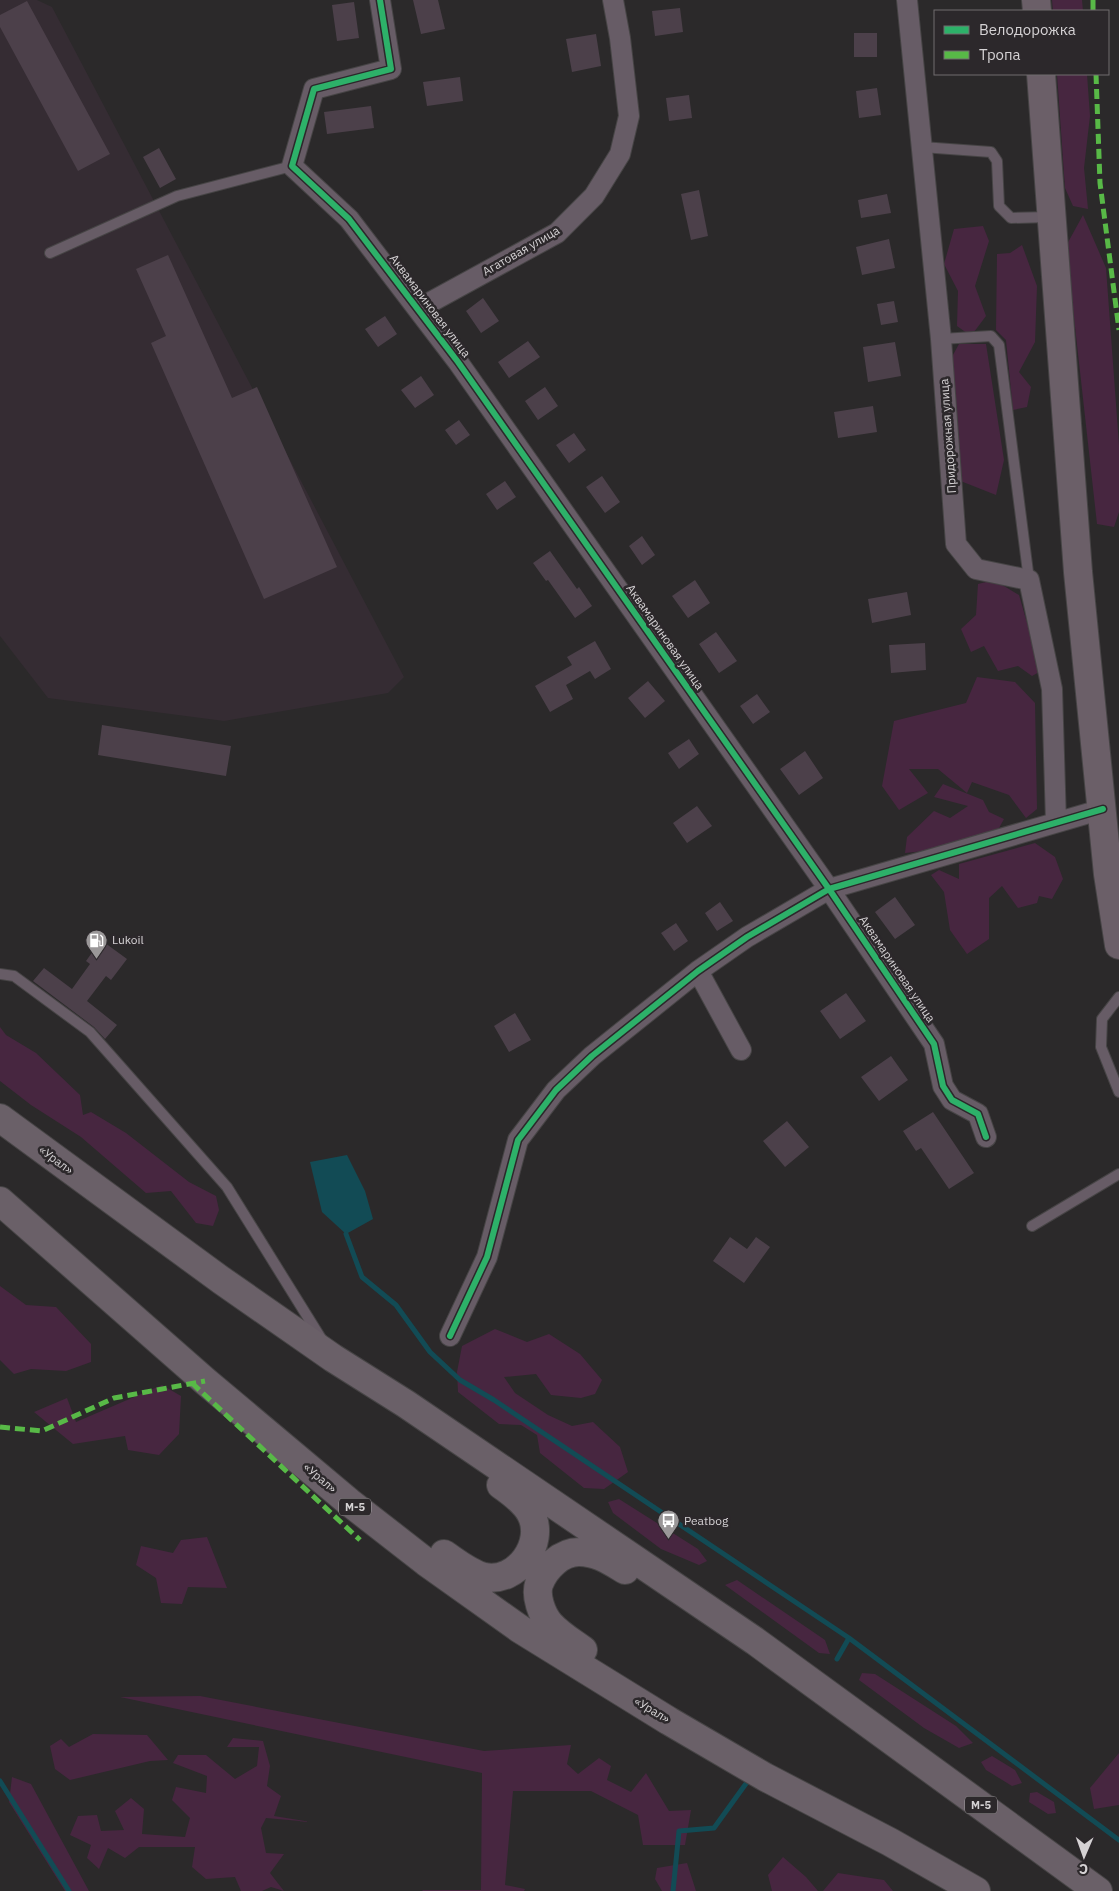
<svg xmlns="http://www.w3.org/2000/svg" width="1119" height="1891" viewBox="0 0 1119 1891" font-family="'IBM Plex Sans',sans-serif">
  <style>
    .built { fill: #352c33 }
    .green { fill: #472640 }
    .water { fill: #124b55 }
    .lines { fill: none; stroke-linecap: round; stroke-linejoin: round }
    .stream { stroke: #124b55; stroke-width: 5 }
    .building { fill: #4c404a }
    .service-casing { stroke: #464445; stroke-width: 12 }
    .minor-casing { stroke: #464445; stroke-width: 22 }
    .secondary-casing { stroke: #464445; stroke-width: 30 }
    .trunk-casing { stroke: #464445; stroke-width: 30 }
    .service { stroke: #675c66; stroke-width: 10 }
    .minor { stroke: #675c66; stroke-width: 20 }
    .secondary { stroke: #6b5f68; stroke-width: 28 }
    .trunk { stroke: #6a6068; stroke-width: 28 }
    .quiet { stroke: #58b947; stroke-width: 5; stroke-dasharray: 10 5; stroke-linecap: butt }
    .cycleway-casing { stroke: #2c282b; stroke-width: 9 }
    .cycleway { stroke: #2db169; stroke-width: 6 }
    .labels { text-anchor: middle; stroke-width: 5; stroke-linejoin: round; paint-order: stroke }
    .shield { fill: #2c282b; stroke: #a29fa1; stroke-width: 1 }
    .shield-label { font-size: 11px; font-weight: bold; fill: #d5d2d4 }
    .street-label { font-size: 12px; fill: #d5d2d4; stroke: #2c282b }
    .poi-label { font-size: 12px; fill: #d5d2d4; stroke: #2c282b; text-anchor: start }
  </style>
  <rect width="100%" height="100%" fill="#2b292a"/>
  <path class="built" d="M0 0H37L52 7 404 677 388 693 224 721 48 698 0 636Z"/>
  <path class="green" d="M1052 0H1082L1083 11H1053Z
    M1057 74H1087L1090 116 1084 168 1088 209 1073 206 1065 188Z
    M1083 215 1106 268 1119 445V512L1114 527 1097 524 1066 246Z
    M983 226 989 241 975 286 986 316 971 336 957 326 958 291 944 264 954 229Z
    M1022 245 1037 286 1035 342 1019 372 1031 387 1027 407 1013 410 1006 340 996 330 997 254 1010 253Z
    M959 344H986L1004 460 996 495 958 480 948 364Z
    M994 580 1019 595 1041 671 1032 676 1018 666 998 671 984 646 971 652 961 629 976 615 978 584Z
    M977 677 1015 682 1035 703 1037 809 1026 818 1009 795 972 782 967 793 938 769H909L928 793 899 810 882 786 894 721 966 703Z
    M943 784 983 800 989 812 1004 819 999 828 934 850 905 853 907 837 934 811 950 818 968 806 934 797Z
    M1035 843 1055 857 1063 879 1052 899 1039 896 1037 903 1018 908 1002 886 989 898V939L967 954 950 930 944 892 931 875 939 870 959 879V864Z
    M0 1027 6 1035 36 1053 80 1095 83 1115 91 1112 126 1133 189 1182 216 1196 219 1210 213 1226 196 1223 171 1191 146 1193 81 1137 31 1105 0 1081Z
    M0 1286 26 1305 56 1307 91 1344V1362L66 1371 31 1369 14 1374 0 1360Z
    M495 1329 527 1342 549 1334 580 1354 602 1380 595 1394 581 1398 551 1395 536 1374 504 1377 515 1393 548 1415 572 1426 593 1422 620 1447 628 1472 604 1489 584 1488 540 1453 537 1435 521 1425 499 1424 458 1392 457 1372 462 1346Z
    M162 1385 181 1396 179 1434 159 1455 128 1450 125 1436 73 1444 34 1412 67 1398 76 1422Z
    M619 1499 698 1549 707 1561 699 1565 661 1549 613 1513 608 1502Z
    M207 1537 227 1588 188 1587 182 1604 161 1603 156 1578 136 1565 141 1546 173 1553 181 1540Z
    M737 1580 825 1640 830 1654 819 1653 725 1585Z
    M862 1673 875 1674 956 1726 973 1743 959 1748 924 1728 859 1680Z
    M200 1696 484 1751 571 1745 567 1764 578 1774 599 1758 611 1766 607 1780 631 1792 646 1773 669 1811 691 1810 685 1845H643L638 1815 591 1791H513L505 1885 525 1889 524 1891H423L422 1890H481L482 1773 120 1697Z
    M93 1734 147 1735 168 1760 150 1761 70 1780 55 1769 50 1746 61 1739 69 1747Z
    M233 1738 263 1741 270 1766 267 1786 281 1796 274 1816 311 1822 266 1818 261 1828 266 1853 284 1854 270 1873 284 1891 271 1887 262 1891H241L235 1877 206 1879 192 1867 195 1847H139L125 1858 108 1848 99 1869 87 1858 91 1845 70 1835 78 1816 97 1815 101 1831 124 1830 115 1811 131 1798 144 1809 142 1834 185 1837 190 1818 172 1800 176 1787 206 1793 207 1776 173 1763 178 1755H206L235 1779 257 1766 259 1747H227Z
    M1119 1753V1805L1094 1809 1090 1788Z
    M992 1756 1015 1770 1022 1783 1012 1786 986 1770 981 1762Z
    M12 1777 31 1784 89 1891H65L9 1802Z
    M1037 1792 1054 1802 1056 1813 1048 1814 1029 1802 1030 1793Z
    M783 1857 806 1877 818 1891H772L768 1875Z
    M687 1863 696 1891H662L655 1879 657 1868Z
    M838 1873 884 1880 893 1891H823Z"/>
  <path class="water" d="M347 1155 365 1191 373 1219 346 1234 322 1212 310 1162Z"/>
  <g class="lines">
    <path class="stream" d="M346 1234 362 1277 396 1305 430 1352 460 1380 494 1400 849 1638
      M837 1659 849 1638 1119 1840
      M0 1781 69 1891
      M673 1891 679 1831 714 1828 750 1778"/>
  </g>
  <path class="building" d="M413 0H438L445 29 421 34Z
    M27 1 110 154 78 171 0 27V15Z
    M354 2 359 38 337 41 332 5Z
    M680 8 683 32 655 36 652 11Z
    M854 33H877V57H854Z
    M596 34 601 66 572 72 566 39Z
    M460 77 463 101 427 106 423 82Z
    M877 88 881 115 859 118 856 91Z
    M689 95 692 118 669 121 666 98Z
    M371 106 374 128 327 134 324 112Z
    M159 148 176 179 160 188 143 157Z
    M699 190 708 236 691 240 681 194Z
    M887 194 891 213 861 218 858 200Z
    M889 239 895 268 862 275 856 247Z
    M168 255 232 398 257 387 337 567 264 599 151 343 166 336 136 269Z
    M483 298 499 321 481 333 466 311Z
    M894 301 898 322 881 325 877 304Z
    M385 316 397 334 378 347 365 329Z
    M528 341 540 357 509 378 498 362Z
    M895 342 901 376 868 382 863 347Z
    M421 376 434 395 415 408 401 390Z
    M545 387 558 406 538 420 525 401Z
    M873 406 877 432 838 438 834 412Z
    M459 420 470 435 456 445 445 430Z
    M574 433 586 450 569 463 556 445Z
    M602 476 620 502 605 513 586 487Z
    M505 481 516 497 497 510 486 494Z
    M642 536 655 555 642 565 629 546Z
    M550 551 577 589 579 587 592 606 575 618 548 580 546 581 533 563Z
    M695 580 710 603 688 618 672 596Z
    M907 592 911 615 872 623 868 599Z
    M716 632 737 661 719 673 699 644Z
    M595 641 611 669 595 679 590 671 566 685 573 699 550 712 535 686 572 665 567 657Z
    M925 643 926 670 891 673 889 645Z
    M648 681 665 701 645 718 628 698Z
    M757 694 770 712 753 724 740 706Z
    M102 725 231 746 226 776 98 755Z
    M689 739 699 754 679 769 668 753Z
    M805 751 823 778 799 795 780 769Z
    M697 806 712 826 687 843 673 823Z
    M895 897 915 925 895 939 875 912Z
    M720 902 733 921 717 931 705 913Z
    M676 923 688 941 674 951 661 933Z
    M101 940 127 959 111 980 106 976 87 1001 117 1025 105 1039 94 1027 33 981 44 968 72 989 90 964 86 961Z
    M846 993 866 1021 840 1039 820 1011Z
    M515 1013 531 1040 509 1052 494 1026Z
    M891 1056 908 1080 879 1101 861 1077Z
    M933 1112 974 1173 949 1189 921 1148 916 1151 903 1131Z
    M787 1121 809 1147 785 1167 763 1141Z
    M730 1237 747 1249 756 1237 770 1247 744 1283 713 1261Z"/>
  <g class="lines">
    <defs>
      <path id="service" d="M922 147 991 152 997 161 999 206 1011 218 1051 217
        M50 253 177 196 292 166
        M941 339 991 336 999 345 1029 580
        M0 974 14 976 90 1032 227 1187 322 1340
        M1119 997 1102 1019 1101 1047 1119 1092
        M1032 1226 1119 1174"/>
      <path id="minor" d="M380 0 391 69 314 89 292 166 349 219 458 362 829 889 934 1044 943 1086 952 1100 978 1114 986 1137
        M907 0 941 339 956 544 976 569 1029 580 1052 689 1056 822
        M418 309 557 233 594 196 620 154 629 116 620 38 613 0
        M698 971 741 1050
        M450 1336 487 1257 518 1140 556 1090 592 1056 698 971 747 937 829 889 1103 809"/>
      <path id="secondary" d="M1036 0 1037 11
        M1041 74 1078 572 1108 874 1119 945"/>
      <path id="trunk" d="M0 1118 221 1280 333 1358 406 1404 755 1641 1098 1891
        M0 1201 205 1381 349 1502 426 1562 520 1629 669 1721 765 1777 890 1842 976 1891
        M444 1554C456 1562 469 1573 484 1577 517 1584 546 1543 531 1514 525 1502 511 1492 501 1485
        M583 1650C572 1642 559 1634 550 1624 542 1615 535 1596 539 1584 545 1568 561 1552 579 1552 597 1552 610 1561 625 1570"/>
    </defs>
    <use href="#service" class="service-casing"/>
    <use href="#minor" class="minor-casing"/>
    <use href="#secondary" class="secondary-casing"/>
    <use href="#trunk" class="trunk-casing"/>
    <use href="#service" class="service"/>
    <use href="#minor" class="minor"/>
    <use href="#secondary" class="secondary"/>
    <use href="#trunk" class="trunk"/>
    <path class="quiet" d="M1093 0V11
      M1096 74 1100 183 1119 330
      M192 1383 360 1540
      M0 1427 42 1431 114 1398 205 1381"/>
    <defs>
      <path id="cycleway" d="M380 0 391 69 314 89 292 166 349 219 458 362 829 889 934 1044 943 1086 952 1100 978 1114 986 1137
        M450 1336 487 1257 518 1140 556 1090 592 1056 698 971 747 937 829 889 1103 809"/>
    </defs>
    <use href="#cycleway" class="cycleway-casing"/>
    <use href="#cycleway" class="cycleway"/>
  </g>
  <defs>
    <symbol id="fuel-pin" viewBox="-11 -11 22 30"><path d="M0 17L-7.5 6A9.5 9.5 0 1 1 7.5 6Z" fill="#9a9798" stroke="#2c282b"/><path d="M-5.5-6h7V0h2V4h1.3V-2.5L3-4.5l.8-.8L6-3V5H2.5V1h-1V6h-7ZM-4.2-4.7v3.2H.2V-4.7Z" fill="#fff"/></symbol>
    <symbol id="bus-pin" viewBox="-11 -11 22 30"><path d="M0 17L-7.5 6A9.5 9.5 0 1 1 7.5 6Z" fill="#9a9798" stroke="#2c282b"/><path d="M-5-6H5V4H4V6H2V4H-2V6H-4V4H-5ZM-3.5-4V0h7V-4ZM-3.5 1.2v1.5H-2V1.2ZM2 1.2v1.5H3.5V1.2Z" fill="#fff"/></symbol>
  </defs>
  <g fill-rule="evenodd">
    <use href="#fuel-pin" x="84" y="928" width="25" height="34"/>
    <use href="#bus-pin" x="656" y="1508" width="25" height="34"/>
  </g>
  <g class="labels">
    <g class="shield">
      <rect x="339" y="1498.5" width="32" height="17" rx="4"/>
      <rect x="965" y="1796.5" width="32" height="17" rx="4"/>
    </g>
    <g class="shield-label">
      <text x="355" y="1511">М-5</text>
      <text x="981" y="1809">М-5</text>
    </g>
    <g class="street-label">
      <text transform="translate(521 251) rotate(-30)" y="4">Агатовая улица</text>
      <text transform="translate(430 306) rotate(53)" y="4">Аквамариновая улица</text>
      <text transform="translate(948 436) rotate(-94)" y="4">Придорожная улица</text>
      <text transform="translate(665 637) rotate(55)" y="4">Аквамариновая улица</text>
      <text transform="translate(897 969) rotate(56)" y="4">Аквамариновая улица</text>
      <text transform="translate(56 1160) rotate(37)" y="4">«Урал»</text>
      <text transform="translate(320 1478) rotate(40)" y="4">«Урал»</text>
      <text transform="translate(652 1710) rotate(31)" y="4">«Урал»</text>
    </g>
    <g class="poi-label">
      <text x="112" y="944">Lukoil</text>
      <text x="684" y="1525">Peatbog</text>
    </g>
  </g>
  <rect x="934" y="10" width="175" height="65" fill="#2c282b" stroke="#706c6f"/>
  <rect x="944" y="26" width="25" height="8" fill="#2db169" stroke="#706c6f"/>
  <text x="979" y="35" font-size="15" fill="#d5d2d4">Велодорожка</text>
  <rect x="944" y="51" width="25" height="8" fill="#58b947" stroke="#706c6f"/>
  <text x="979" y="60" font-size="15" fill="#d5d2d4">Тропа</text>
  <g transform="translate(1084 1856) rotate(182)" stroke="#2c282b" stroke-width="4" paint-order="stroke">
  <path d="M0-4L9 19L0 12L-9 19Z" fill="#d5d2d4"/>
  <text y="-8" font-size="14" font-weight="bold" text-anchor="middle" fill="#d5d2d4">С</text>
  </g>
</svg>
